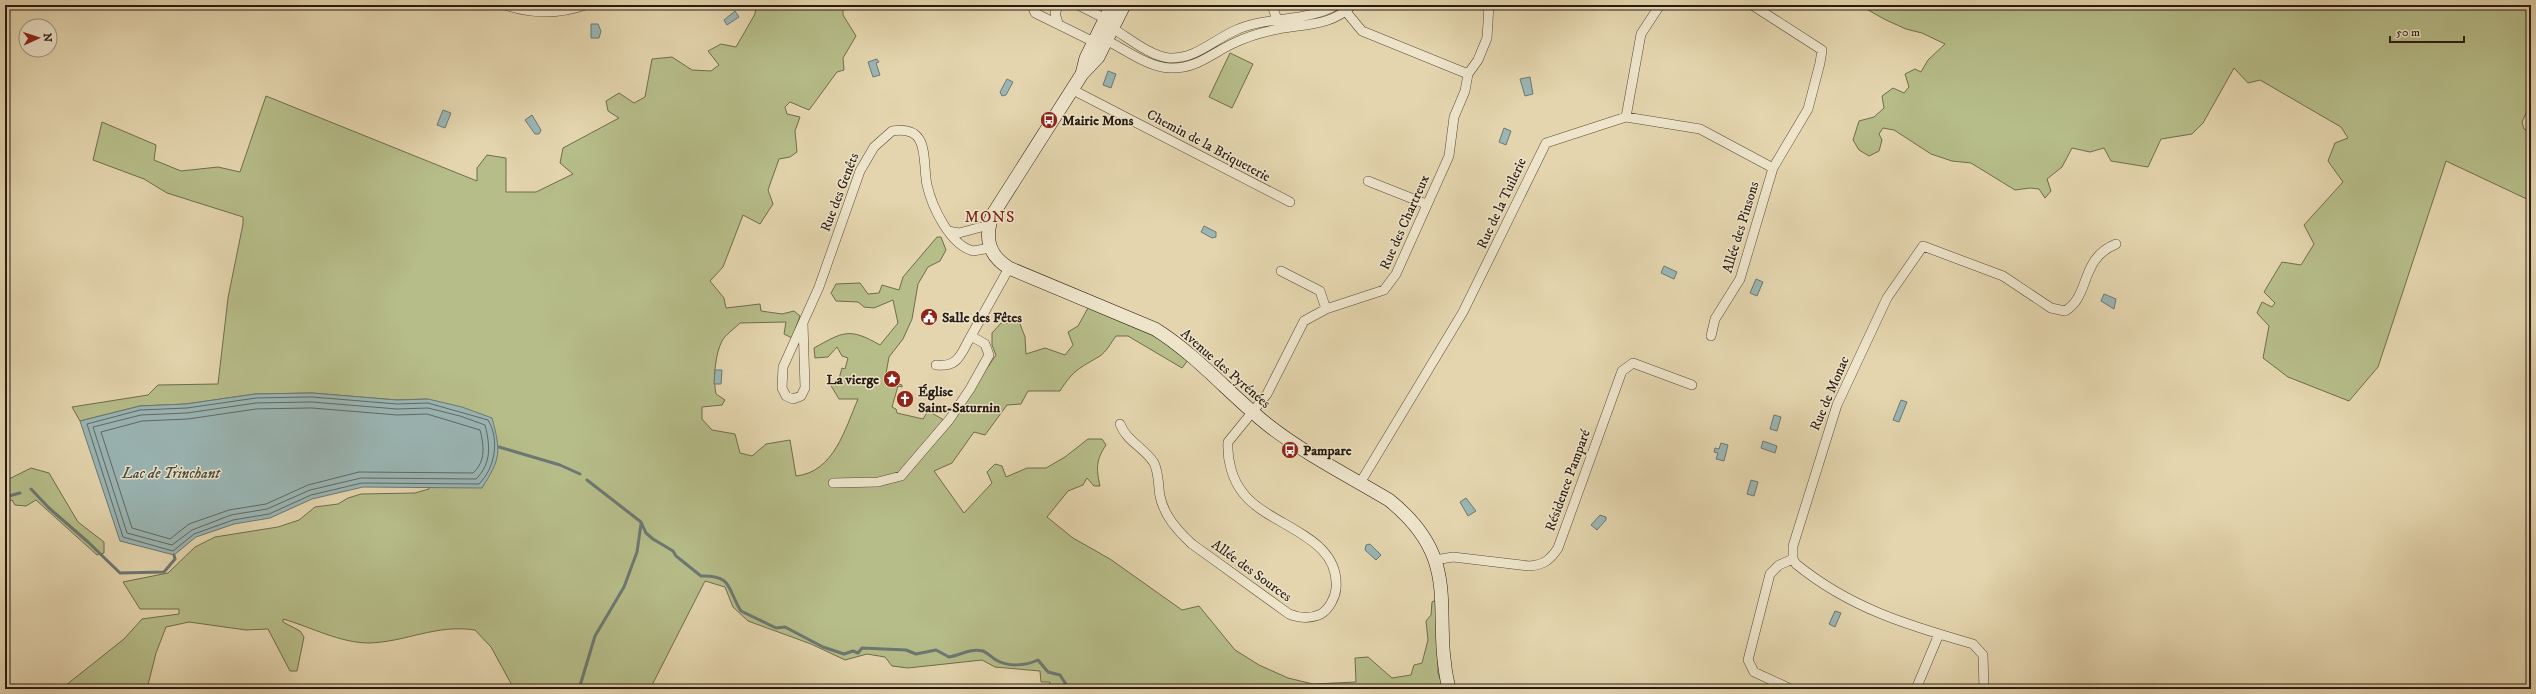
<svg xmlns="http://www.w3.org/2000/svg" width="2536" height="694" viewBox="0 0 2536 694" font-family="'IM FELL DW Pica',serif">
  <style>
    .green { fill: #b6bd89; stroke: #6f6c4d }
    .water { fill: #9ab6b5; stroke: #6c7873 }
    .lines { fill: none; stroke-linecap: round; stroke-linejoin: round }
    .shore { stroke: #616863; stroke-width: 1 }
    .stream { stroke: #6c7873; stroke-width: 3 }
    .street-casing { stroke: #574a38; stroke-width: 10 }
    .secondary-casing { stroke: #281b11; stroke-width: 14 }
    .street { stroke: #ede4ca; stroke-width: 9 }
    .secondary { stroke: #ede4ca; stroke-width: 13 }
    .labels { text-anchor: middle; stroke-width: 3; stroke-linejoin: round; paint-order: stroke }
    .poi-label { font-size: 14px; font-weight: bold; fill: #281b11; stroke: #ede4ca; text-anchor: start }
    .street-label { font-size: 14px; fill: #281b11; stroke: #ede4ca }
    .water-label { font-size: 15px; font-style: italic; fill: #4a4a42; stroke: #ede4ca }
    .quarter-label { font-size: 16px; letter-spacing: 1px; fill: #7a1f14; stroke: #ede4ca }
  </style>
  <rect width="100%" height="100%" fill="#e4d5ae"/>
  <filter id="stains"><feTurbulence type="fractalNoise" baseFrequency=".005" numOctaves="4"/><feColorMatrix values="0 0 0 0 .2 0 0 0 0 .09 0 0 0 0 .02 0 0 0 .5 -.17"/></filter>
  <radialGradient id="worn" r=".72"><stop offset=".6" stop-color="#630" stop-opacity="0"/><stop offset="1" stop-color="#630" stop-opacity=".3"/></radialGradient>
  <path class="green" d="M756 5H833L843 8V15L856 36 843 58 844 70 837 72 809 110 790 102 785 107 787 114 800 117 795 131 797 152 790 157 779 159 768 190 773 204 760 224 743 215 723 267 710 281 724 298 726 308 760 304 761 311 782 314 794 311 800 316 792 338 784 334 786 322 740 323C734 329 725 335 722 341 715 354 713 380 716 394L725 400 722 405 702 407V419L712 430 735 434 740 453 752 456 766 444 790 440 796 476C834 472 845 429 858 399H839L830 384 837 386 842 368 845 369 848 358 842 356 837 347 828 357 815 358 814 348C843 332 849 327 880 345L898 323 893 300 874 308 864 307 858 302 836 301 831 293 836 284 860 283 868 294 879 293 882 285 899 290 903 277 937 237H941L946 250 940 261 928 267 918 284 912 319 903 339 889 357 885 379 902 385V387L898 386 892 407 896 409 897 413 923 419 928 411 944 420 948 425 996 355 992 345V333L1002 322 1008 323 1017 316 1025 337 1026 354 1045 348 1065 355 1073 345 1068 332 1078 326 1088 308 1159 338 1188 360 1182 368 1128 336H1116C1111 343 1106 352 1100 356 1080 368 1073 370 1060 391H1028L1021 404 1007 405 985 435 974 432 952 463 934 471 964 513 992 483 987 472 995 464 1002 466 1006 477 1027 468H1046L1065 457 1088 439H1102L1106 445C1096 460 1096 468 1100 486H1094L1087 478 1083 485 1068 491 1047 517 1073 538 1110 559 1182 610 1199 606 1235 650 1259 665 1288 678 1313 684 1356 682 1355 658 1368 657 1392 678 1411 675 1414 665 1422 663 1428 640 1426 621 1431 615 1432 602 1438 599V673L1444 689H1049L1050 682H1041L1040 671 995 667 982 660 908 668 892 666 885 657 867 654 845 660 811 644 748 621 733 607 725 587 705 581 650 689H514L491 647 475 630C436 624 406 642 369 643 340 643 311 627 283 619V622L300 631 304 637 297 671H290L268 629 246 630 189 622 166 627 156 653 147 689H61L124 639 142 619 179 614V609H140L123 582 168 573 195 547 215 537 278 527 299 520 315 507 338 504 348 498 361 494 415 493 429 489 428 399 397 400 312 393 255 394 186 404 140 406 80 421 72 407 148 395 158 385 218 384 228 298 243 224V217L167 193 144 179 93 160 102 122 156 145 154 160 181 171 218 167 240 172 266 96 477 181V168L487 155 506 158V192H536L573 174 560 163 563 148 619 118 608 111 606 101 619 93 634 103 645 97 652 59 672 57 692 70 711 71 719 65 708 51 721 44 736 47 755 14Z
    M1859 5H2531V102L2522 122 2524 129 2531 132V201L2446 161 2378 367 2349 401 2288 377 2263 358 2269 326 2257 313 2262 302 2272 307 2275 303 2264 292 2282 262 2301 265 2314 244 2304 225 2343 182 2328 161 2335 143 2348 138 2341 127 2260 80 2248 83 2234 68 2203 123 2192 134 2161 139 2148 167 2111 161 2104 148 2090 152 2072 148 2062 167 2047 179 2051 191 2045 198 2039 189 2030 188 2015 190 1971 163 1952 161 1931 154 1894 130 1883 128 1879 134 1882 140 1879 151 1869 156 1859 150 1853 140 1859 121 1874 117 1884 108 1882 96 1893 88 1904 93 1909 87 1905 74 1915 69 1921 72 1928 60 1945 44 1922 33 1906 29 1886 20Z
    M1230 53 1253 64 1232 108 1209 97Z
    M31 468 49 473 78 522 104 542V553L97 555 36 500 26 506 15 505 12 500 5 502V481Z"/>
  <path class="water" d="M735 11 739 17 727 25 724 20Z
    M591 24H598L601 31 599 38H591Z
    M877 59 879 62 876 63 880 75 873 77 868 62Z
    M1108 71 1116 74 1111 88 1103 85Z
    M1530 77 1533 94 1525 96 1520 79Z
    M1007 79 1013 82 1006 95 1002 96 1000 92Z
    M443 110 451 113 445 128 437 125Z
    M532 115 541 130 539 134H535L525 120Z
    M1504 128 1511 131 1506 145 1499 142Z
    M1204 226 1216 232V237L1212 238 1201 232Z
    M1664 266 1677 272 1674 279 1661 273Z
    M1756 279 1763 282 1757 296 1750 293Z
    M2104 294 2116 299 2114 309 2101 301Z
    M715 370H722L721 384H714Z
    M312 393 397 400 428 399 462 407 492 418C501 452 501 458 482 488L363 487 312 499 270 518 234 524 196 537 174 555 120 541 80 421 140 406 186 404 255 394Z
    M1901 400 1907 402 1899 422 1893 420Z
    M1774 415 1781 417 1777 431 1770 429Z
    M1763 441 1777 446 1775 453 1761 448Z
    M1721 443 1728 445 1724 461 1716 459 1718 453 1714 452 1715 448 1719 449Z
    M1751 480 1758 482 1754 496 1747 494Z
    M1466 498 1476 511 1468 516 1460 502Z
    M1600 515 1606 517V520L1597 530 1591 525Z
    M1370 544 1381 555 1376 560 1365 550 1366 545Z
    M1835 611 1841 613 1835 627 1829 624Z"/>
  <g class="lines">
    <path class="shore" d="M312 397 397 404 428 403 488 420C500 440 495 468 479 484L362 483 311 495 269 514 233 520 194 534 173 551 123 537 87 424 140 410 187 408 256 398Z
      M312 402 397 409 428 408 460 416 485 425C490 445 492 463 476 479L361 478 310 490 267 509 231 515 192 530 172 545 127 533 93 427 141 415 187 413 256 403Z
      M312 408 397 415 427 414 480 430C484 446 486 461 473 473L359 472 308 485 266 504 229 510 189 524 170 539 132 528 101 432 142 421 188 419 256 409Z"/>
    <path class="stream" d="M499 447 560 465 580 474
      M587 480 641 522 646 533 653 539 673 551 676 556 701 576C733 575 727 589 741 611L776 628 785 627 823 647 844 654 853 651 858 653 862 648 906 650 916 654 936 650 949 657C961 655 970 648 983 651 988 653 991 657 996 660 1008 667 1025 666 1038 660L1048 672 1060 675 1069 689
      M31 489 49 508 88 542 120 573 164 572 175 559 174 555
      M5 497 20 493
      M579 689 595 636 624 587 637 552 641 524"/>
    <defs>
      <path id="street" d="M505 5C532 14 557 15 585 5
        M1032 5 1035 13 1098 44
        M1078 5 1110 21
        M1272 5 1278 23
        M1343 8 1362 31 1468 74
        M1058 23 1055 13 1059 5
        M1112 28C1129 38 1150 56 1169 58 1196 59 1213 40 1236 30 1268 16 1307 22 1336 5
        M1106 40C1126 50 1148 67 1170 68 1197 69 1212 53 1234 43 1248 36 1263 32 1278 29 1305 24 1332 26 1352 5
        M1073 90 1290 202
        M1626 117 1641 34 1660 5
        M1368 181 1426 204
        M948 231 959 233 989 225
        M1281 271 1320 291 1326 309
        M803 323 805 388 801 396 793 399 786 396 782 388 783 367 819 287 860 171 874 147 892 131C931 124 922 161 927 185 932 207 950 245 973 251L990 248
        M1711 336 1715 319 1740 279 1773 168 1808 109 1820 63 1822 50 1752 5
        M936 365C959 368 961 353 971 336
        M1120 424C1127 442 1144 447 1154 463 1159 473 1158 485 1160 496 1164 516 1178 531 1192 544L1289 614C1299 618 1310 619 1321 614 1329 609 1335 598 1336 589 1341 535 1269 527 1243 493 1232 479 1227 460 1228 442L1267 394 1304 321 1326 309 1384 290 1396 274 1449 156 1454 117 1465 91 1468 74 1478 60 1487 38 1489 5
        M833 483 878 482 901 476 949 420 970 389 989 355 985 344 971 336 1009 268
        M1360 483 1463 312 1546 143 1626 117 1700 129 1773 168
        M1435 560 1453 557 1529 566C1544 565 1550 560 1558 548L1622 371 1633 363 1692 385
        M1791 689 1754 672 1748 660 1770 574 1779 565 1793 559
        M1916 689 1939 634
        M1984 689 1983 655 1973 644C1907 625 1850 608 1796 564L1793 559V546L1837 405 1887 298 1923 246 2003 276 2051 308 2065 311C2091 296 2079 259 2116 244"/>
      <path id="secondary" d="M1124 5 1098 57 1082 74 993 214C984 237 988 255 1009 268L1155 329C1198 356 1229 394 1268 425 1305 454 1349 476 1389 500 1466 562 1430 611 1449 689
        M1082 74 1086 58 1112 5"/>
    </defs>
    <use href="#street" class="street-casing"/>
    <use href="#secondary" class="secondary-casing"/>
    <use href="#street" class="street"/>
    <use href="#secondary" class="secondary"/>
  </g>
  <defs>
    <symbol id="bus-disc" viewBox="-11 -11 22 22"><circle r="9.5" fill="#8f2418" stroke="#ede4ca"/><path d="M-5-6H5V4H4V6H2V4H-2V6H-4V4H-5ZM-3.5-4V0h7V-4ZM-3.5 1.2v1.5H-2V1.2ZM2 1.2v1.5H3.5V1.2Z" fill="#fff"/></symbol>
    <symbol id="civic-disc" viewBox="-11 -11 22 22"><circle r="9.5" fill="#8f2418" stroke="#ede4ca"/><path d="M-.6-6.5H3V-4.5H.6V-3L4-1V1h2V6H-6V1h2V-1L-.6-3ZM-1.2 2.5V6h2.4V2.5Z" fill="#fff"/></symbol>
    <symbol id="sight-disc" viewBox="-11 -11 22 22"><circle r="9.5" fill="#8f2418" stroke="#ede4ca"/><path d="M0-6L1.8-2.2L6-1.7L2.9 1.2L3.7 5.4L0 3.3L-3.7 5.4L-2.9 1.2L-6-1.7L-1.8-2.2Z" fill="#fff"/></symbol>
    <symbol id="church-disc" viewBox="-11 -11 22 22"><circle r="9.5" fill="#8f2418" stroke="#ede4ca"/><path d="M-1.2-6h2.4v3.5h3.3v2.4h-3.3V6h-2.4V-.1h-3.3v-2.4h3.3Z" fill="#fff"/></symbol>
  </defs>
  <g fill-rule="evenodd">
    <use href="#bus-disc" x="1039" y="110" width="20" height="20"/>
    <use href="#civic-disc" x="919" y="307" width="20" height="20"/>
    <use href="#sight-disc" x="882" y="369" width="20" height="20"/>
    <use href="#church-disc" x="895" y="389" width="20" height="20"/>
    <use href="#bus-disc" x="1280" y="440" width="20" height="20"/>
  </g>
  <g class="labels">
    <g class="poi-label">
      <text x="1062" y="125">Mairie Mons</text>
      <text x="942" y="322">Salle des Fêtes</text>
      <text x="879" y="384" text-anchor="end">La vierge</text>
      <text x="918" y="396">Église<tspan x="918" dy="16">Saint-Saturnin</tspan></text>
      <text x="1303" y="455">Pampare</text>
    </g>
    <g class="street-label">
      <text transform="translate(1209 145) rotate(28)" y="5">Chemin de la Briqueterie</text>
      <text transform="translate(839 192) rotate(-69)" y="5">Rue des Genêts</text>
      <text transform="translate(1501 203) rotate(-65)" y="5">Rue de la Tuilerie</text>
      <text transform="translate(1404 222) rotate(-66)" y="5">Rue des Chartreux</text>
      <text transform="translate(1740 227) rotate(-73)" y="5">Allée des Pinsons</text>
      <text transform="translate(1226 368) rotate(41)" y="5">Avenue des Pyrénées</text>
      <text transform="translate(1829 393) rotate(-67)" y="5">Rue de Monac</text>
      <text transform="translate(1567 480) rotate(-70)" y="5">Résidence Pamparé</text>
      <text transform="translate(1252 570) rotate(36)" y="5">Allée des Sources</text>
    </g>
    <g class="water-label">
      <text x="171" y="478">Lac de Trinchant</text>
    </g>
    <g class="quarter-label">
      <text x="990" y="222">MONS</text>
    </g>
  </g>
  <rect width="2536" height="694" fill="none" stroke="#e4d5ae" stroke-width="20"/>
  <rect x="6" y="6" width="2524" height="682" fill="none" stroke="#281b11" stroke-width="2"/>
  <rect x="10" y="10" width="2516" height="674" fill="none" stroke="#281b11"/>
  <g transform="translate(38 38) rotate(87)"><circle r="19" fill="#ede4ca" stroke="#9e9480"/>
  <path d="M0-3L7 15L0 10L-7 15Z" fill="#8f2418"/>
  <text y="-6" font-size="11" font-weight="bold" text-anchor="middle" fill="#281b11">N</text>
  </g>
  <path d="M2390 36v6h74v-6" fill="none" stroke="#281b11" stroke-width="2"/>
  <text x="2396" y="36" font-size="12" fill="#281b11" stroke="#ede4ca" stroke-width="3" paint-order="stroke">50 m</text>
  <rect width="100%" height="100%" filter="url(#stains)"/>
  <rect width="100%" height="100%" fill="url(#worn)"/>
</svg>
